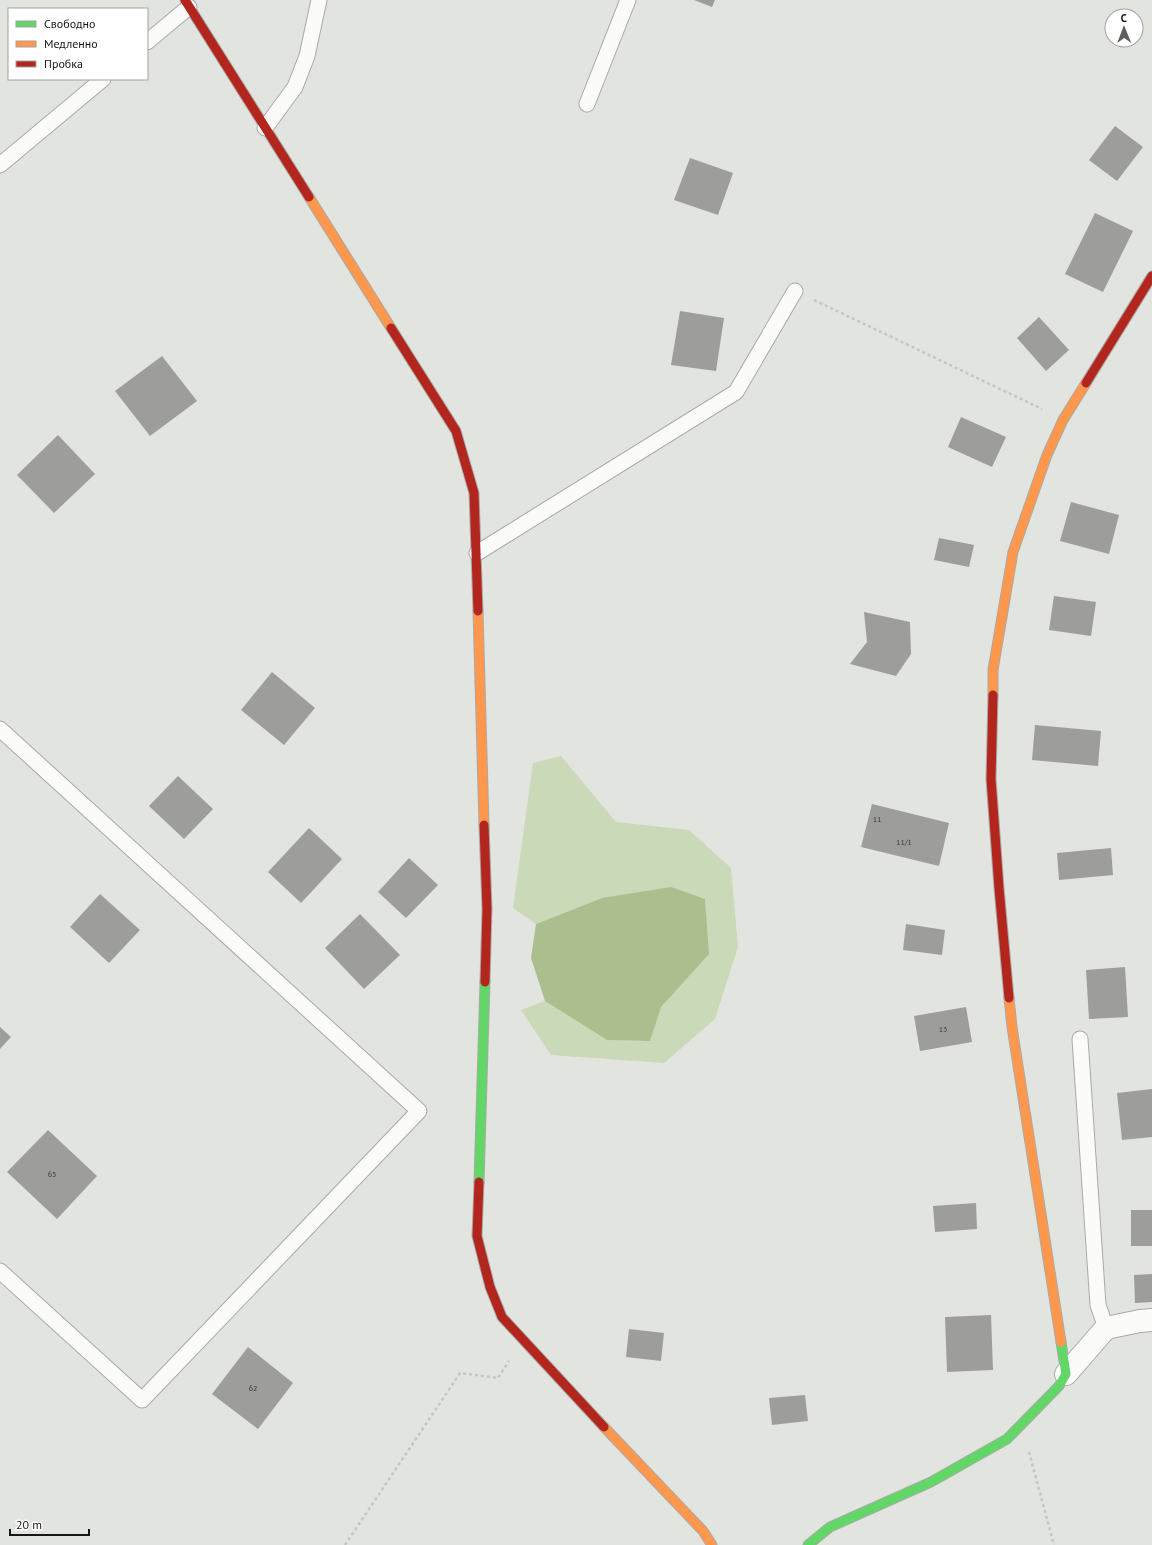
<svg xmlns="http://www.w3.org/2000/svg" width="1152" height="1545" viewBox="0 0 1152 1545" font-family="'PT Sans',sans-serif">
  <style>
    .green { fill: #cad9b8 }
    .water { fill: #aabf8d }
    .building { fill: #9d9e9b }
    .lines { fill: none; stroke-linecap: round; stroke-linejoin: round }
    .lane-casing { stroke: #a9aaa7; stroke-width: 17 }
    .street-casing { stroke: #a9aaa7; stroke-width: 24 }
    .fast-casing { stroke: #a9aaa7; stroke-width: 11 }
    .slow-casing { stroke: #a9aaa7; stroke-width: 11 }
    .jam-casing { stroke: #a9aaa7; stroke-width: 11 }
    .path { stroke: #c4c5c4; stroke-width: 2.5; stroke-dasharray: 3 3; stroke-linecap: butt }
    .lane { stroke: #fbfbfa; stroke-width: 15 }
    .street { stroke: #fbfbfa; stroke-width: 22 }
    .fast { stroke: #63d668; stroke-width: 9 }
    .slow { stroke: #ff974d; stroke-width: 9 }
    .jam { stroke: #b3261e; stroke-width: 9 }
    .labels { text-anchor: middle; stroke-width: 3; stroke-linejoin: round; paint-order: stroke }
    .number-label { font-size: 8px; fill: #383936 }
  </style>
  <rect width="100%" height="100%" fill="#e2e4e0"/>
  <path class="green" d="M561 756 616 822 689 830 731 868 738 947 715 1019 664 1063 551 1055 521 1010 545 1001 607 1040 650 1041 660 1007 709 954 602 898 536 924 513 908 533 763Z"/>
  <path class="water" d="M671 887 705 899 709 954 661 1007 650 1041 607 1040 545 1001 531 958 536 924 602 898Z"/>
  <path class="building" d="M694 0H715L712 7Z
    M1115 126 1143 147 1117 181 1089 160Z
    M690 158 733 173 718 215 674 200Z
    M1095 213 1133 231 1103 292 1065 274Z
    M680 311 724 318 716 371 671 365Z
    M1039 317 1069 350 1046 371 1017 338Z
    M162 356 197 401 150 436 115 391Z
    M961 417 1006 437 992 467 948 447Z
    M58 435 95 474 54 513 17 475Z
    M1071 502 1119 515 1109 554 1060 541Z
    M939 538 974 545 969 567 934 560Z
    M1054 596 1096 602 1091 636 1049 630Z
    M864 612 910 622 911 654 896 676 850 664 867 642Z
    M272 672 315 708 284 745 241 710Z
    M1035 725 1101 731 1098 766 1032 760Z
    M178 776 213 809 184 839 149 806Z
    M872 804 949 823 939 866 861 847Z
    M309 828 342 859 301 903 268 872Z
    M1111 848 1113 875 1059 880 1057 853Z
    M409 858 438 885 406 918 378 892Z
    M100 894 140 930 109 963 70 927Z
    M360 914 400 955 364 989 325 948Z
    M906 924 945 930 942 955 903 950Z
    M1125 967 1128 1017 1089 1019 1086 970Z
    M966 1007 972 1042 920 1051 914 1016Z
    M0 1027 11 1037 0 1049Z
    M1152 1089V1137L1122 1140 1117 1093Z
    M48 1130 97 1176 57 1219 7 1172Z
    M976 1203 977 1229 935 1232 933 1206Z
    M1131 1210H1152V1246H1131Z
    M1152 1274V1302L1135 1303 1134 1275Z
    M991 1315 993 1370 947 1372 945 1317Z
    M629 1329 664 1333 661 1361 626 1357Z
    M248 1347 293 1383 258 1429 212 1394Z
    M805 1395 808 1421 772 1425 769 1398Z"/>
  <g class="lines">
    <defs>
      <path id="lane" d="M147 42 189 7
        M587 104 628 0
        M265 128 295 87 307 56 319 0
        M0 165 103 79
        M477 553 736 392 795 291
        M0 729 419 1111 142 1400 0 1271
        M1080 1039 1098 1305 1106 1328"/>
      <path id="street" d="M1066 1374 1106 1328 1140 1321 1152 1320"/>
      <path id="fast" d="M479 1182 485 982
        M808 1545 830 1527 931 1482 1007 1439 1059 1386 1066 1374 1061 1342"/>
      <path id="slow" d="M309 197 391 328
        M478 611 484 825
        M993 695V670L1013 552 1047 455 1063 420 1086 383
        M1009 998 1012 1027 1061 1342
        M604 1427 703 1531 712 1545"/>
      <path id="jam" d="M185 0 309 197
        M391 328 456 431 474 493 478 611
        M1086 383 1152 276
        M993 695 991 779 999 888 1009 998
        M484 825 487 909 485 982
        M479 1182 477 1236 490 1287 502 1317 604 1427"/>
    </defs>
    <use href="#lane" class="lane-casing"/>
    <use href="#street" class="street-casing"/>
    <use href="#fast" class="fast-casing"/>
    <use href="#slow" class="slow-casing"/>
    <use href="#jam" class="jam-casing"/>
    <path class="path" d="M814 300 1042 409
      M1029 1452 1054 1545
      M345 1545 460 1373 498 1378 509 1361"/>
    <use href="#lane" class="lane"/>
    <use href="#street" class="street"/>
    <use href="#fast" class="fast"/>
    <use href="#slow" class="slow"/>
    <use href="#jam" class="jam"/>
  </g>
  <g class="labels">
    <g class="number-label">
      <text x="877" y="822">11</text>
      <text x="904" y="845">11/1</text>
      <text x="943" y="1032">13</text>
      <text x="52" y="1177">65</text>
      <text x="253" y="1391">62</text>
    </g>
  </g>
  <rect x="8" y="8" width="140" height="72" fill="#ffffff" stroke="#a2a2a1"/>
  <rect x="16" y="21" width="20" height="6" fill="#63d668" stroke="#a2a2a1"/>
  <text x="44" y="28" font-size="12" fill="#161715">Свободно</text>
  <rect x="16" y="41" width="20" height="6" fill="#ff974d" stroke="#a2a2a1"/>
  <text x="44" y="48" font-size="12" fill="#161715">Медленно</text>
  <rect x="16" y="61" width="20" height="6" fill="#b3261e" stroke="#a2a2a1"/>
  <text x="44" y="68" font-size="12" fill="#161715">Пробка</text>
  <g transform="translate(1124 28) rotate(359)"><circle r="19" fill="#ffffff" stroke="#a2a2a1"/>
  <path d="M0-3L7 15L0 10L-7 15Z" fill="#5d5f5c"/>
  <text y="-6" font-size="11" font-weight="bold" text-anchor="middle" fill="#161715">С</text>
  </g>
  <path d="M10 1529v6h79v-6" fill="none" stroke="#161715" stroke-width="2"/>
  <text x="16" y="1529" font-size="12" fill="#161715" stroke="#ffffff" stroke-width="3" paint-order="stroke">20 m</text>
</svg>
